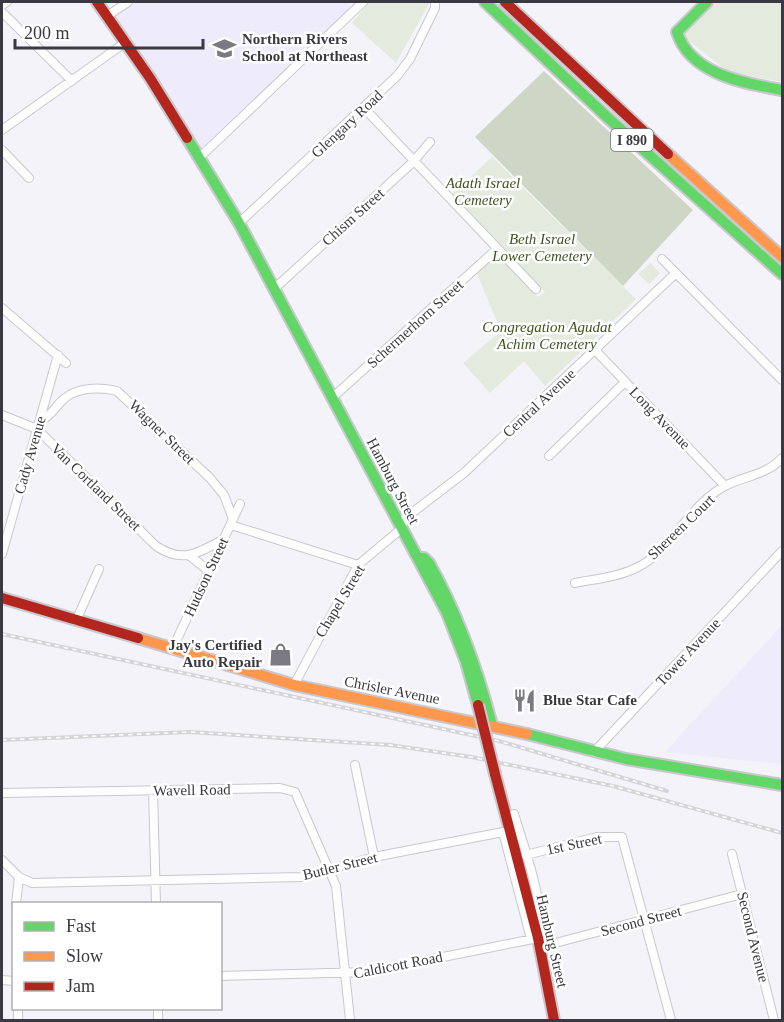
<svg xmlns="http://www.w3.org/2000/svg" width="784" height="1022" viewBox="0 0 784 1022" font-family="'Times New Roman',serif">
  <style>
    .built { fill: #eeebfa }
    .green { fill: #e4eade }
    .forest { fill: #ced6c5 }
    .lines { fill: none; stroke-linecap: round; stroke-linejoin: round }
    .street-casing { stroke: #c9c8ce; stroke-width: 10 }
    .fast-casing { stroke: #c9c8ce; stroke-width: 14 }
    .slow-casing { stroke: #c9c8ce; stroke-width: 14 }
    .jam-casing { stroke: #c9c8ce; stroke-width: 14 }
    .street { stroke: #fdfdfe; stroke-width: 8 }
    .fast { stroke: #63d668; stroke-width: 10 }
    .slow { stroke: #ff974d; stroke-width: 10 }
    .jam { stroke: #b3261e; stroke-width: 10 }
    .rail-casing { stroke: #d5d5d8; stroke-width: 4 }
    .rail { stroke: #fff; stroke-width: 1.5; stroke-dasharray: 4.5; stroke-linecap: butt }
    .jam-bridge-casing { stroke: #c9c8ce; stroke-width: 14; stroke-linecap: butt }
    .jam-bridge { stroke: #b3261e; stroke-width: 10 }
    .labels { text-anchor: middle; stroke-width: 5; stroke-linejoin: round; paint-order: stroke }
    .shield { fill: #fff; stroke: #75747a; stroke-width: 1.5 }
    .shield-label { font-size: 14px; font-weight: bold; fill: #3a3841 }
    .poi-label { font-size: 15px; font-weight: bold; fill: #3a3841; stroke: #fff; text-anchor: start }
    .street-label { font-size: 15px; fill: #3a3841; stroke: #fff }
    .park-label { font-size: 15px; font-style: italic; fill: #40541f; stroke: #fff }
  </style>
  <rect width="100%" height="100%" fill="#f4f3f9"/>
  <path class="built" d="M136 2H348L352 9 203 149 115 17Z
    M782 625V764L665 752Z"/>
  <path class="green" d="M369 2H430L396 63 352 23Z
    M717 2H782V82L728 72 683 36Z
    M492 157 636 299 545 386 524 361 490 393 463 363 501 331 476 272 498 253 538 297 545 292 451 195Z
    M651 263 660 273 649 284 638 274Z"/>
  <path class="forest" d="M544 71 693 210 623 286 475 137Z"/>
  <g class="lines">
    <defs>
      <path id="street" d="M2 5 7 2
        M2 12 72 81
        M107 16 128 2
        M364 108 536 289
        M2 130 126 42
        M2 150 29 178
        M199 158 363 2
        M239 223 397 76 410 59 435 8V2
        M662 259 782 380
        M274 289 413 162 430 142
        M2 308 66 363
        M595 350 725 486
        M332 398 497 249
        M2 415 37 429 156 546C183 564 198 553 224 539
        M40 421C51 417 56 405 65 398 78 387 101 387 117 391L210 478 224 495 233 519
        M549 456 625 382
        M231 525 358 565
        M2 554 58 355
        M190 556 209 571
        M575 583C595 579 619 577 638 567 671 551 690 504 725 486 744 476 767 475 782 458
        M76 621 99 569
        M172 650 240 504
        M294 685 358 565 401 529 404 519 464 473 676 273
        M594 752 782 551
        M355 765 374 857
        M153 790 156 904
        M2 793 280 788 295 792 336 886 350 1020
        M732 854 774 1020
        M526 855 597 837H622L671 1020
        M2 860 19 877 32 883 303 877 374 857 503 832 531 939
        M16 904 19 877
        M540 947 742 894
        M220 976 368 972 538 938C546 904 524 848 514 814
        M2 980 14 981
        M18 1008V1020
        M158 1008V1020"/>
      <path id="fast" d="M485 2 607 117 782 274
        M707 2 677 32C690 74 743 83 782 90
        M187 138 239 223 447 613 466 662 478 705
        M418 558H424L429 563C458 614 477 668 492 725
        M527 734 626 759 782 785"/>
      <path id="slow" d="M668 154 782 257
        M138 638 294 685 527 734"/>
      <path id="jam" d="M97 2 150 78 187 138
        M505 2 668 154
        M2 598 138 638
        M495 774 538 938 554 1020"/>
    </defs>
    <use href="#street" class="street-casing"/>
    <use href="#fast" class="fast-casing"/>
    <use href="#slow" class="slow-casing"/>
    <use href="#jam" class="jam-casing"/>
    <use href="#street" class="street"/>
    <use href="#fast" class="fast"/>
    <use href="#slow" class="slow"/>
    <use href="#jam" class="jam"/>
    <defs>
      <path id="rail" d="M2 634 499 741 667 791
        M2 740 190 732 390 745 471 757 613 786 782 833"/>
    </defs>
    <use href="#rail" class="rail-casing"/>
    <use href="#rail" class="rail"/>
    <defs>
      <path id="jam-bridge" d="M478 705 495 774"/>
    </defs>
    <use href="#jam-bridge" class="jam-bridge-casing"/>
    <use href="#jam-bridge" class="jam-bridge"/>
  </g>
  <defs>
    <symbol id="school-bare" viewBox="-9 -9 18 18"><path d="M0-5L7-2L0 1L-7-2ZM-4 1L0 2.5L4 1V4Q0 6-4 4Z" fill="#7b7981" stroke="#fff" stroke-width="2.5" paint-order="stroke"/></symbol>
    <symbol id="shop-bare" viewBox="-9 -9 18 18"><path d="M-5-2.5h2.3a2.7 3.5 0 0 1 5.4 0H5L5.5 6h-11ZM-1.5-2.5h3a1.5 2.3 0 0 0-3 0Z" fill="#7b7981" stroke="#fff" stroke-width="2.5" paint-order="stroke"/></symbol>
    <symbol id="restaurant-bare" viewBox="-9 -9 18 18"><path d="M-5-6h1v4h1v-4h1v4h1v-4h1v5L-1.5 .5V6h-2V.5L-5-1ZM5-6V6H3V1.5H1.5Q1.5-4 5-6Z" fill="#7b7981" stroke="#fff" stroke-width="2.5" paint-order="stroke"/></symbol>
  </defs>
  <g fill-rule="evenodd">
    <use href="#school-bare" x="208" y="32" width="33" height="33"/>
    <use href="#shop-bare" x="264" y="638" width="33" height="33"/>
    <use href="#restaurant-bare" x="508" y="684" width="33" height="33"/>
  </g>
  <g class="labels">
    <rect class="shield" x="611" y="129" width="42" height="22" rx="4.5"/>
    <g class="shield-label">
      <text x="632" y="145">I 890</text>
    </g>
    <g class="poi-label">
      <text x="242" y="44">Northern Rivers<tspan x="242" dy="17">School at Northeast</tspan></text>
      <text x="262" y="650" text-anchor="end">Jay's Certified<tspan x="262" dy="17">Auto Repair</tspan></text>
      <text x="543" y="705">Blue Star Cafe</text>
    </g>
    <g class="street-label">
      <text transform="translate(347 124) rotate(-43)" y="5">Glengary Road</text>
      <text transform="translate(353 217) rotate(-42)" y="5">Chism Street</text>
      <text transform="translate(415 324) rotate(-42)" y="5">Schermerhorn Street</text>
      <text transform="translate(539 403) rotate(-43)" y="5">Central Avenue</text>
      <text transform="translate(660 418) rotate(46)" y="5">Long Avenue</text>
      <text transform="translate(162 432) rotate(44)" y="5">Wagner Street</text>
      <text transform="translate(30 455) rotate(-74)" y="5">Cady Avenue</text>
      <text transform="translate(393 481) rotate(62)" y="5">Hamburg Street</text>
      <text transform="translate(96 487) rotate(44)" y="5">Van Cortland Street</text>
      <text transform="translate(681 527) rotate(-44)" y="5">Shereen Court</text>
      <text transform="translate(206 577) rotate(-65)" y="5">Hudson Street</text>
      <text transform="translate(340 601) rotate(-59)" y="5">Chapel Street</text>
      <text transform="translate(688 652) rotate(-47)" y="5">Tower Avenue</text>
      <text transform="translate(392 690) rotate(11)" y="5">Chrisler Avenue</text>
      <text transform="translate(192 790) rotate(-1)" y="5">Wavell Road</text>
      <text transform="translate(574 844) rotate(-12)" y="5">1st Street</text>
      <text transform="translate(340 866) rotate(-14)" y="5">Butler Street</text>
      <text transform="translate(641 921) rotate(-15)" y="5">Second Street</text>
      <text transform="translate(753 937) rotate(76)" y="5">Second Avenue</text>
      <text transform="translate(552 941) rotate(77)" y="5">Hamburg Street</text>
      <text transform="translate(398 965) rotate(-11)" y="5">Caldicott Road</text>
    </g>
    <g class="park-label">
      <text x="483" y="188">Adath Israel<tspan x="483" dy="17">Cemetery</tspan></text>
      <text x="542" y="244">Beth Israel<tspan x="542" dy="17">Lower Cemetery</tspan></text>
      <text x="547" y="332">Congregation Agudat<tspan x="547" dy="17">Achim Cemetery</tspan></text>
    </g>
  </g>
  <rect width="784" height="1022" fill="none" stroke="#3a3841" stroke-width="6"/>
  <rect x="12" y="902" width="210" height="108" fill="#ffffff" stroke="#b0afb3" stroke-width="1.5"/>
  <rect x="24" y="922" width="30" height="9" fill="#63d668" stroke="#b0afb3" stroke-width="1.5"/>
  <text x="66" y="932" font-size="18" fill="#3a3841">Fast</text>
  <rect x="24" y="952" width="30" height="9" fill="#ff974d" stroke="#b0afb3" stroke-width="1.5"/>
  <text x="66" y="962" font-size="18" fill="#3a3841">Slow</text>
  <rect x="24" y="982" width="30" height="9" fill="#b3261e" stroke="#b0afb3" stroke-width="1.5"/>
  <text x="66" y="992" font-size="18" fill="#3a3841">Jam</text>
  <path d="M15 39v9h188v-9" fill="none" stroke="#3a3841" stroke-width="3"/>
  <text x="24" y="39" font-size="18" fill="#3a3841" stroke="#ffffff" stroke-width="4.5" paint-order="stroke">200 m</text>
</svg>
